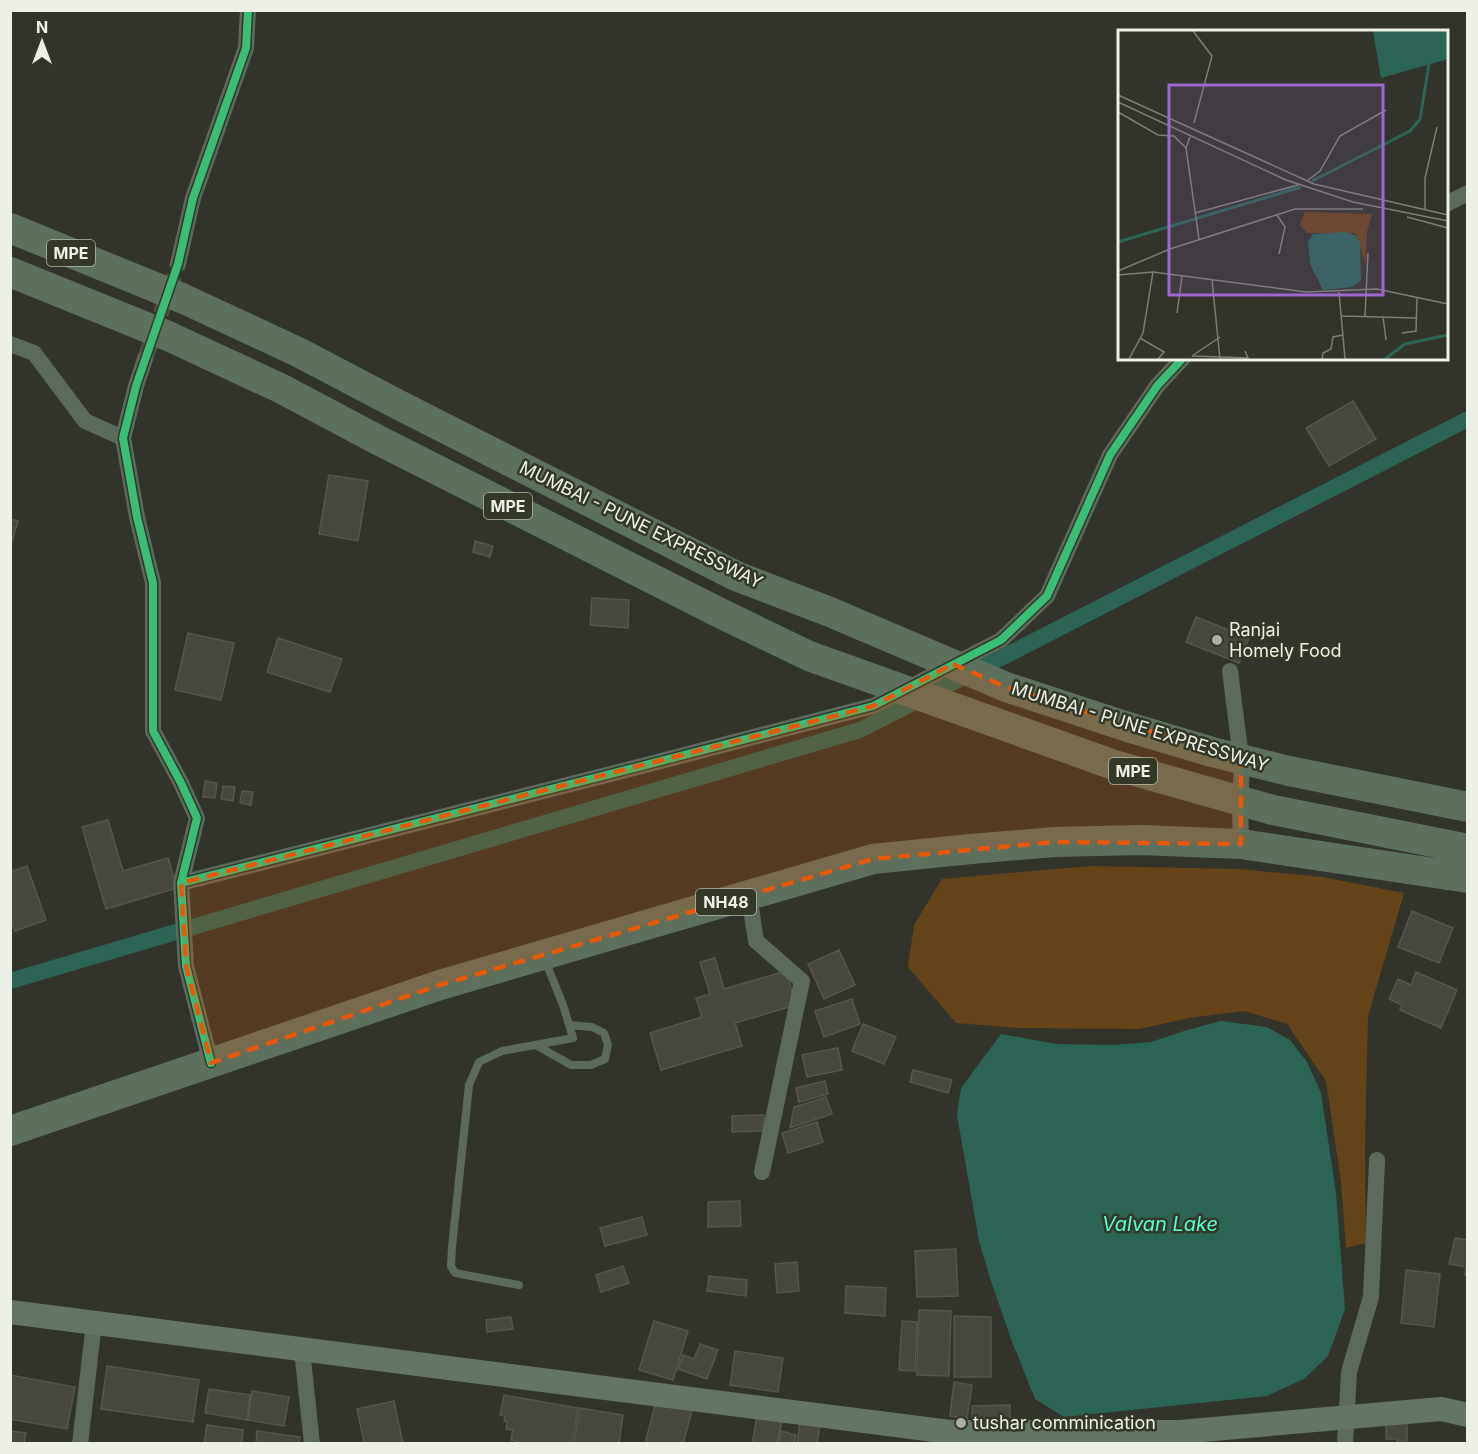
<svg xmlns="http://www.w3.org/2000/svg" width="1478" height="1454" viewBox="0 0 1478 1454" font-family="Inter,sans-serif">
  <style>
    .green { fill: #654419 }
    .water { fill: #2c6456 }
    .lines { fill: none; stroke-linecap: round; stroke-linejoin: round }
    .canal { stroke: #2c6456; stroke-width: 16 }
    .building { fill: #484740; stroke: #56564e; stroke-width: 1.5 }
    .street-tunnel { stroke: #4e5047; stroke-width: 16; stroke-dasharray: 16 8; stroke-linecap: butt }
    .lane { stroke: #5c6a5d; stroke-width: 8 }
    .street { stroke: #5c6a5d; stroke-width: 16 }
    .secondary { stroke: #647566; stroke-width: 24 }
    .highway { stroke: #5d705e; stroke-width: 30 }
    .cycleway-casing { stroke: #333827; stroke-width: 11 }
    .cycleway { stroke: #3abd76; stroke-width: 8 }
    .marked { fill: #e8590c; fill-opacity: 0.2; stroke: #e8590c; stroke-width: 4.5; stroke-dasharray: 12 8; stroke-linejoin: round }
    .poi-dot { fill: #acaea5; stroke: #333827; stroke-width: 2 }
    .labels { text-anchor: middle; stroke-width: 5; stroke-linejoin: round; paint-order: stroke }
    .shield { fill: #333827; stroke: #b5b9ad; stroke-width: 1.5 }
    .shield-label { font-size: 16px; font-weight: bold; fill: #edf0e6 }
    .street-label { font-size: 18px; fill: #edf0e6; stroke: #333827 }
    .poi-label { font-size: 18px; fill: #edf0e6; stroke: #333827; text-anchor: start }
    .water-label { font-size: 20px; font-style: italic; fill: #57fbd6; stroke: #333827 }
    .inset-river { fill: none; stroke: #2c6456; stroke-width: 3 }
    .inset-road { fill: none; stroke: #7d7f76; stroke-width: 1.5 }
    .view { fill: #9d67cb; fill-opacity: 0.15; stroke: #9d67cb; stroke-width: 3 }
    .inset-edge { fill: none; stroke: #edf0e6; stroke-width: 3 }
  </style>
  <rect width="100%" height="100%" fill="#32342b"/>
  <path class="green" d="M1091 866 1238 869 1322 877 1404 893 1368 1016 1365 1148 1366 1243 1346 1248 1341 1182 1326 1081 1287 1024 1244 1011 1189 1018 1139 1029 1019 1028 956 1023 908 967 914 925 942 879Z"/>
  <path class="water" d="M1221 1021 1267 1027 1290 1040 1307 1062 1321 1093 1336 1193 1345 1309 1328 1356 1304 1379 1267 1396 1064 1417 1035 1399 1011 1339 991 1281 979 1241 957 1115 961 1088 1001 1034 1056 1044 1113 1045 1151 1042 1187 1030Z"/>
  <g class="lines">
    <path class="canal" d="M10 981 860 730 1468 419"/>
  </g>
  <path class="building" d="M1353 401 1376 439 1329 466 1306 428Z
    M329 475 368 481 358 541 319 534Z
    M10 519 18 521 10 548Z
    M475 541 493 546 490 557 473 552Z
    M592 598 629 600 628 628 590 625Z
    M1196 617 1249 638 1239 663 1186 642Z
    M188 633 234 643 221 700 175 690Z
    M278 638 342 659 330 692 267 672Z
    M205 781 217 783 215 798 203 797Z
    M223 786 235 787 233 801 221 799Z
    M242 791 253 792 251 805 240 803Z
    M108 820 123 871 168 858 177 888 106 909 82 827Z
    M27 866 46 920 15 931 10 920V872Z
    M1412 911 1453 928 1439 963 1398 947Z
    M839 950 855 985 824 999 808 964Z
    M715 958 724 989 786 971 796 1005 735 1023 742 1046 661 1070 650 1033 702 1017 696 998 710 994 700 962Z
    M1416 972 1457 990 1441 1028 1400 1010 1402 1005 1389 999 1398 979 1411 985Z
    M852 999 860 1024 824 1037 815 1011Z
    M863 1024 896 1037 884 1064 852 1051Z
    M838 1048 842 1070 807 1077 802 1055Z
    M913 1070 952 1080 948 1093 910 1082Z
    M825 1081 828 1094 799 1102 796 1088Z
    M826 1097 832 1114 790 1128 794 1107Z
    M764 1115V1131L732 1132V1116Z
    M817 1122 823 1142 788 1153 782 1133Z
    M740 1201 741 1226 708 1227V1202Z
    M642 1217 647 1235 605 1246 600 1228Z
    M1455 1238 1468 1240V1276L1465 1275 1466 1267 1449 1264Z
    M956 1249 958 1296 917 1297 915 1251Z
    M797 1262 799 1291 777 1293 775 1264Z
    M623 1266 629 1283 601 1292 596 1275Z
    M1406 1270 1440 1274 1434 1327 1401 1323Z
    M709 1276 747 1280 746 1296 707 1291Z
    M846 1286 886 1288 885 1316 845 1313Z
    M919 1310 951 1311 949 1376 917 1375Z
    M954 1316 991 1317V1377H954Z
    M511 1317 513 1329 487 1332 486 1320Z
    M654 1321 688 1331 673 1380 639 1370Z
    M902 1321 917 1322 915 1371 899 1370Z
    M700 1344 718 1350 707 1379 678 1369 683 1355 694 1359Z
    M735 1351 783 1358 778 1392 730 1385Z
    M107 1366 199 1380 193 1422 101 1409Z
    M10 1375 75 1387 67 1429 10 1419Z
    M954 1382 972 1385 967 1419 950 1416Z
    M209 1389 250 1395 247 1420 205 1413Z
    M252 1391 289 1397 284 1426 248 1420Z
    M504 1395 578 1408 572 1444H528L511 1440 513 1430 506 1429 507 1422 504 1421 505 1416 500 1415Z
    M657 1397 693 1407 683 1444H645Z
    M394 1401 403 1444H354L364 1442 357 1409Z
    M1010 1405V1426H972V1406Z
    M580 1408 623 1415 619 1444H574Z
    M757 1416 782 1421 777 1444H752Z
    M1386 1420H1407V1444H1397V1439H1386Z
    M800 1422 820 1425 817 1444H797Z
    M207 1425 243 1430 242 1444H204Z
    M10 1431 26 1433 24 1444H10Z
    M257 1431 300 1437 299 1444H256Z
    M781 1431 796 1435 794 1444H778Z"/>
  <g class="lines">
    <path class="street-tunnel" d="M145 359 178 264"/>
    <path class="lane" d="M536 1045 571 1065H591L605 1059 608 1045 604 1033 592 1027 569 1025
      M519 1285 455 1273 451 1266 452 1247 469 1085 479 1062 502 1051 573 1038 563 1005 545 960"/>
    <path class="street" d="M1446 204 1468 193
      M178 264 193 198 246 48 248 10
      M10 344 34 353 85 421 123 438
      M145 359 136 386 123 438 137 517 153 583V731L181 783 197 818 181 883 186 966 211 1063
      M1230 671 1242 766 1240 804 1241 844
      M181 883 638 767 873 706 1001 640 1047 596 1110 455 1157 386 1183 358
      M749 895 756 941 802 981 762 1172
      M302 1350 312 1444
      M80 1444 94 1323
      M1345 1444 1349 1372 1371 1297 1377 1160"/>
    <path class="secondary" d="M10 1312 950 1432H1180L1441 1409 1468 1415"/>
    <path class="highway" d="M10 228 184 299 298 352 397 404 736 576 830 612 1006 687 1128 727 1212 752 1289 771 1468 807
      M10 272 168 336 280 388 378 440 720 613 809 656 1114 765 1273 810 1468 849
      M10 1131 440 985 873 859 971 849 1054 842 1140 840 1241 844 1468 878"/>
    <defs>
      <path id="cycleway" d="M181 883 638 767 873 706 1001 640 1047 596 1110 455 1157 386 1183 358
        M211 1063 186 966 181 883 197 818 181 783 153 731V583L137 517 123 438 136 386 178 264 193 198 246 48 248 10"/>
    </defs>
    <use href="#cycleway" class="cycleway-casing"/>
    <use href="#cycleway" class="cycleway"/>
  </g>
  <path class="marked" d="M953 664 1006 687 1241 759V844L1054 842 873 859 440 985 211 1063 186 966 181 883 873 706Z"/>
  <g class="poi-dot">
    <circle cx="1217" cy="640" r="6"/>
    <circle cx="961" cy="1423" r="6"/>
  </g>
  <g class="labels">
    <g class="shield">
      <rect x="47" y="240" width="48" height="26" rx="4.5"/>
      <rect x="484" y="493" width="48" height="26" rx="4.5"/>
      <rect x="1109" y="758" width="48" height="26" rx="4.5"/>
      <rect x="696" y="889" width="60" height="26" rx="4.5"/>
    </g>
    <g class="shield-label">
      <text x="71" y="259">MPE</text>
      <text x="508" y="512">MPE</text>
      <text x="1133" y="777">MPE</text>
      <text x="726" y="908">NH48</text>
    </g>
    <g class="street-label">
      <text transform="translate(641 525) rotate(26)" y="6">MUMBAI - PUNE EXPRESSWAY</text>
      <text transform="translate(1140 727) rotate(17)" y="6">MUMBAI - PUNE EXPRESSWAY</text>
    </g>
    <g class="poi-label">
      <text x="1229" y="636">Ranjai<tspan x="1229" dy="21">Homely Food</tspan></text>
      <text x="973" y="1429">tushar comminication</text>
    </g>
    <g class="water-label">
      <text x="1160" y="1231">Valvan Lake</text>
    </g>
  </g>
  <g transform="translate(1118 30)">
    <rect width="330" height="330" fill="#32342b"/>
    <path d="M187 182 254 184 249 202 248 235 237 203H189L182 195Z" fill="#654419"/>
    <path d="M255 1H330V29L263 48ZM227 202 237 205 242 213 243 251 234 257 205 260 192 234 190 212 195 204Z" fill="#2c6456"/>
    <path class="inset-river" d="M194 151 292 101 302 89 311 34M0 212 183 157M267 329 287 314 330 305"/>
    <path class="inset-road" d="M75 1 94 26 76 93M0 65 196 154 330 185M0 72 168 150 235 172 330 191M0 82 40 105 56 106 68 118M72 107 68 118 81 209M190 150 202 141 222 106 268 80M307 179V148L319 97M77 183 180 155M159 185 167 197 161 224M289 187 330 198M0 241 52 219 177 179H245M0 245 35 242 188 262 259 259 330 274M94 250 102 329M221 262 227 329M59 283 64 246M223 286 298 288M247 286 250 223M265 287 268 310M284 303 298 301 299 268M22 308 46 322 40 329M74 326 130 328 127 321M74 326 102 307M11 329 25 303 35 242M204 329 205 323 213 319 215 307 225 305"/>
    <path class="view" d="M51 55H265V265H51Z"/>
    <rect width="330" height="330" class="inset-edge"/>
  </g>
  <rect width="1478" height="1454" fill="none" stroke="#edf0e6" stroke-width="24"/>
  <g transform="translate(42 42)" stroke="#333827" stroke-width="4.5" paint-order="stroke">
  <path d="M0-4.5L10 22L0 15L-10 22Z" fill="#edf0e6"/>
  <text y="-9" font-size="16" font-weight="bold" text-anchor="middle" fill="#edf0e6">N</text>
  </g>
</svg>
